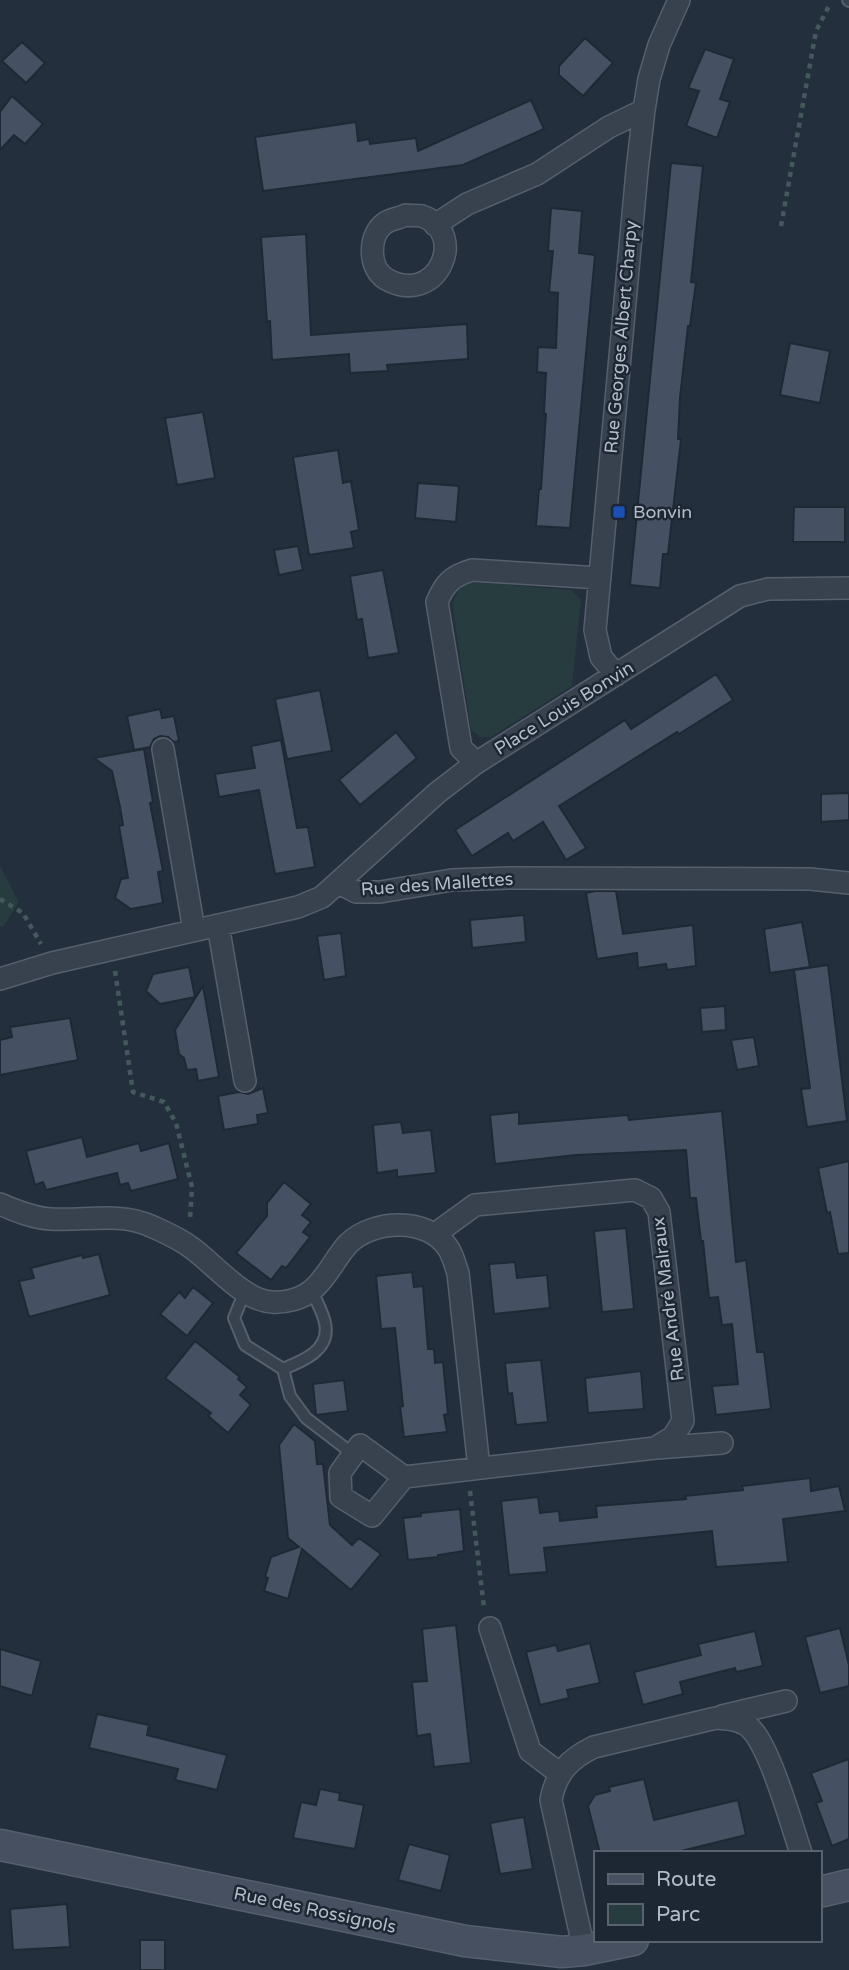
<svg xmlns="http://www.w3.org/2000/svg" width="849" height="1970" viewBox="0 0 849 1970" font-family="'Varela Round',sans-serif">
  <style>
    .green { fill: #263c3f }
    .building { fill: #455162; stroke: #1f2835; stroke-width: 2 }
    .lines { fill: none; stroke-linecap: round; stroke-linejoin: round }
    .lane-casing { stroke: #565f6c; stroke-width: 14 }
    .street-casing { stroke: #565f6c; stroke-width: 24 }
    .secondary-casing { stroke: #565f6c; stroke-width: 33 }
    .path { stroke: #44595c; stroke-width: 4.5; stroke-dasharray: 5 5; stroke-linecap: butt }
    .lane { stroke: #38414e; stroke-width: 10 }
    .street { stroke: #38414e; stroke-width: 21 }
    .secondary { stroke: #465061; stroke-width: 30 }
    .transit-dot { fill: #1a4fb4; stroke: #1d2633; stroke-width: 2.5 }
    .labels { text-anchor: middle; stroke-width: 5; stroke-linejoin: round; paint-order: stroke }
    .street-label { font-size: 18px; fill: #b4bcc9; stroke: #1d2633 }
    .poi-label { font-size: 18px; fill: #b4bcc9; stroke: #1d2633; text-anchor: start }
  </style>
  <rect width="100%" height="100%" fill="#242f3e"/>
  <path class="green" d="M473 582 571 590 581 600 572 686 491 737H480L471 730 452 603 459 589Z
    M0 866 19 902 4 926 0 927Z"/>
  <path class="building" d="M585 38 613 63 583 96 559 75V66Z
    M22 42 45 63 26 83 2 61Z
    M705 49 734 59 720 99 730 102 717 138 686 126 699 91 688 88Z
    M12 96 43 124 25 144 14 135 0 150V112Z
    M531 100 544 129 463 165 263 191 255 137 356 122 358 141 369 139 370 144 416 138 418 151Z
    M671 163 703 166 691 282 696 283 690 326H688L680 398 678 439H681L668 554H663L660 588 630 585Z
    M551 208 582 211 579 253 595 255 570 528 536 526 539 489H541L546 414 544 413 546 373 537 372 538 347 556 348 558 293 549 292 553 251H548Z
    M306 234 311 335 467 324 468 359 387 365 388 371 350 373 349 354 272 360 270 321 267 322 261 237Z
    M790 343 830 351 820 403 780 395Z
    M203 412 215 478 177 485 165 418Z
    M338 450 343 483 351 481 359 530 351 532 354 548 309 555 293 457Z
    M418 483 459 486 456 522 415 518Z
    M794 507H845V542H793Z
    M298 546 303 570 279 575 274 550Z
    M383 570 399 653 368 658 362 619 357 620 350 576Z
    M716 674 733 700 679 734 677 732 559 806 586 848 566 860 543 822 513 841 508 833 472 856 455 830 625 720 631 729Z
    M320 690 332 751 287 759 275 699Z
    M160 709 162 718 174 716 179 741 174 742 168 737 160 736 154 739 150 747 134 750 127 716Z
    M396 732 417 758 360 805 339 780Z
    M281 740 297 828 308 827 315 867 275 874 259 790 219 797 215 774 255 768 251 746Z
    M144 749 153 802 150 803 163 871 158 872 163 903 131 909 115 898 121 879 128 878 119 826 123 825 120 807 112 771 94 758Z
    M849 793V820L821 822V794Z
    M595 891H616L623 934 693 925 696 966 667 970 666 964 638 968 637 953 597 959 586 893Z
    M524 915 526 942 472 948 470 920Z
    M802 922 810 967 770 973 764 929Z
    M341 933 346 976 324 980 317 936Z
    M828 965 847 1121 807 1127 801 1089 810 1088 794 970Z
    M189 967 195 997 160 1004 146 991 153 974Z
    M203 986 219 1077 198 1081 196 1069 187 1070 184 1058 179 1054 175 1030Z
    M725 1006 726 1030 702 1032 700 1008Z
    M70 1018 78 1060 0 1075V1040L12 1037 10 1027Z
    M754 1037 759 1066 737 1070 731 1040Z
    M263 1088 268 1113 257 1115 258 1124 224 1130 218 1096 239 1092 248 1094Z
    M722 1111 736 1262 746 1260 757 1352H764L771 1409 716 1415 712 1386 738 1384 732 1324 722 1325 718 1297 709 1298 703 1241H701L696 1198H690L686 1150 576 1155 495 1164 490 1115 519 1112V1124L628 1115 629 1120Z
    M401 1122 403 1133 431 1130 436 1173 397 1177V1170L377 1173 373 1125Z
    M82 1137 87 1157 139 1143 141 1151 169 1143 178 1179 131 1191 128 1183 120 1185 117 1173 46 1190 43 1182 35 1185 26 1151Z
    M849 1161V1253L838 1254 830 1212 827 1213 818 1168Z
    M284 1182 311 1204 302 1215 311 1222 303 1232 310 1237 286 1268 282 1266 271 1280 236 1253 267 1216V1203Z
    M626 1228 634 1309 602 1312 594 1231Z
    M99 1254 110 1295 29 1317 19 1281 34 1278 31 1268 82 1255 83 1258Z
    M515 1262 517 1278 547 1275 550 1308 494 1314 489 1264Z
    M412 1272 414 1287 423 1286 428 1349H434L435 1363 443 1362 448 1414 444 1415 447 1432 404 1437 400 1407 403 1406 395 1328 381 1329 376 1276Z
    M193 1287 213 1303 187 1336 160 1314 179 1292 185 1298Z
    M195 1341 240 1377 238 1379 247 1387 240 1395 251 1405 228 1433 208 1416 211 1413 165 1378Z
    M541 1360 548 1422 516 1425 512 1393 508 1394 505 1363Z
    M641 1371 644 1409 588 1413 585 1378Z
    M344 1380 348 1411 316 1415 313 1384Z
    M294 1424 315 1441 317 1464H323L330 1525 352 1545 359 1538 381 1554 351 1590 302 1549 288 1599 264 1591 268 1578 265 1577 271 1557 299 1547 288 1538 279 1445Z
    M810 1478 811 1491 839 1486 845 1511 783 1519 788 1562 716 1567 712 1531 544 1548 547 1572 509 1575 501 1501 538 1497 540 1513 559 1511 560 1521 597 1517 596 1506 686 1499 685 1496 743 1490 742 1486Z
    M460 1509 464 1551 438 1555V1557L408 1560 403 1518 421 1516V1513Z
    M456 1625 471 1763 434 1767 430 1734 417 1736 412 1682 427 1681 422 1629Z
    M840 1628 849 1665V1686L820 1693 805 1637Z
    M755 1631 763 1666 736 1672 735 1668 680 1682 683 1694 643 1705 634 1672 701 1655 698 1644Z
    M590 1643 600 1683 567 1690 569 1698 540 1705 526 1652 556 1645 558 1651Z
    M0 1649 41 1661 32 1696 0 1686Z
    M97 1714 149 1725 147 1735 227 1755 217 1790 175 1780 178 1769 89 1748Z
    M849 1759V1839L832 1846 816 1803 822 1801 811 1773Z
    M644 1779 654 1820 738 1800 746 1835 673 1853H600L588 1806 595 1795 610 1791 609 1787Z
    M320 1789 340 1793 339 1800 364 1805 355 1849 293 1838 301 1802 316 1805Z
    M524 1817 533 1869 500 1874 490 1823Z
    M409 1844 450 1855 441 1891 398 1880Z
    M67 1904 70 1947 13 1950 10 1909Z
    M140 1940H165V1970H140Z"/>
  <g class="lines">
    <defs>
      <path id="lane" d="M848 0 849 1
        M245 1291 234 1318 245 1345 283 1369C303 1361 331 1350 325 1323 323 1312 316 1301 312 1291
        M283 1369 290 1396 306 1418 353 1454"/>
      <path id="street" d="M406 215C410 216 418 215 422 216 469 232 438 308 386 279 368 268 368 235 385 223 391 219 400 218 406 215Z
        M435 225 467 204 537 174 609 127 644 110
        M616 675 601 657 595 630 637 171 644 110 649 79 659 45 679 0
        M163 749 194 930
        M476 763 461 748 437 602C445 583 452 576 472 570L600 578
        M339 883 356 892H380L452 880 510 878 810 879 849 883
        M218 925 245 1081
        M0 979 52 963 298 907 322 897 437 793 476 763 740 596 768 589 849 588
        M0 1204C16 1211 33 1218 51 1219 85 1221 120 1212 151 1226 164 1232 178 1238 189 1246 213 1262 243 1301 272 1302 285 1303 302 1299 312 1290 327 1278 335 1258 348 1244 373 1219 428 1217 448 1248 453 1255 455 1265 458 1273L479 1468
        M657 1448 722 1443
        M404 1477 360 1445 340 1473 341 1497 372 1516 404 1477 655 1448 673 1437 683 1421 659 1212 651 1198 635 1190 475 1205 435 1234
        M490 1628 530 1751 559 1773
        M722 1716 786 1701
        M584 1950 551 1800C556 1773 569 1759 594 1747L716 1718C729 1719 742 1719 752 1730 771 1751 791 1823 801 1853"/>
      <path id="secondary" d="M0 1845 465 1941 562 1952 584 1950 633 1940
        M819 1892 849 1885"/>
    </defs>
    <use href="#lane" class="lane-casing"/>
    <use href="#street" class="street-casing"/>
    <use href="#secondary" class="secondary-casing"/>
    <path class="path" d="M781 226 816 31 830 4
      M0 899 23 913 41 944
      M115 971 133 1092 164 1102 176 1123 192 1187 190 1220
      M470 1491 484 1608"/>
    <use href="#lane" class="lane"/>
    <use href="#street" class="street"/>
    <use href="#secondary" class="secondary"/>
  </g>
  <rect class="transit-dot" x="612" y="505" width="14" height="14" rx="3.5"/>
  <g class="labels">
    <g class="street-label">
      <text transform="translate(621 337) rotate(-85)" y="6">Rue Georges Albert Charpy</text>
      <text transform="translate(564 708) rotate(-32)" y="6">Place Louis Bonvin</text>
      <text transform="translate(437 884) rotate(-4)" y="6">Rue des Mallettes</text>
      <text transform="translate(668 1299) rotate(-97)" y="6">Rue André Malraux</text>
      <text transform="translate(315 1910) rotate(12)" y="6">Rue des Rossignols</text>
    </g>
    <g class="poi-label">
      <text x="633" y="518">Bonvin</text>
    </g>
  </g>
  <rect x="594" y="1851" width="228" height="91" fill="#1d2633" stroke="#59626f" stroke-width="2"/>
  <rect x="608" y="1874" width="35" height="10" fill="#465061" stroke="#59626f" stroke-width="2"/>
  <text x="656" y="1886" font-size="21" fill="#b4bcc9">Route</text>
  <rect x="608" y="1904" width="35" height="21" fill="#263c3f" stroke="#59626f" stroke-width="2"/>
  <text x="656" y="1921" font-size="21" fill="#b4bcc9">Parc</text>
</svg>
